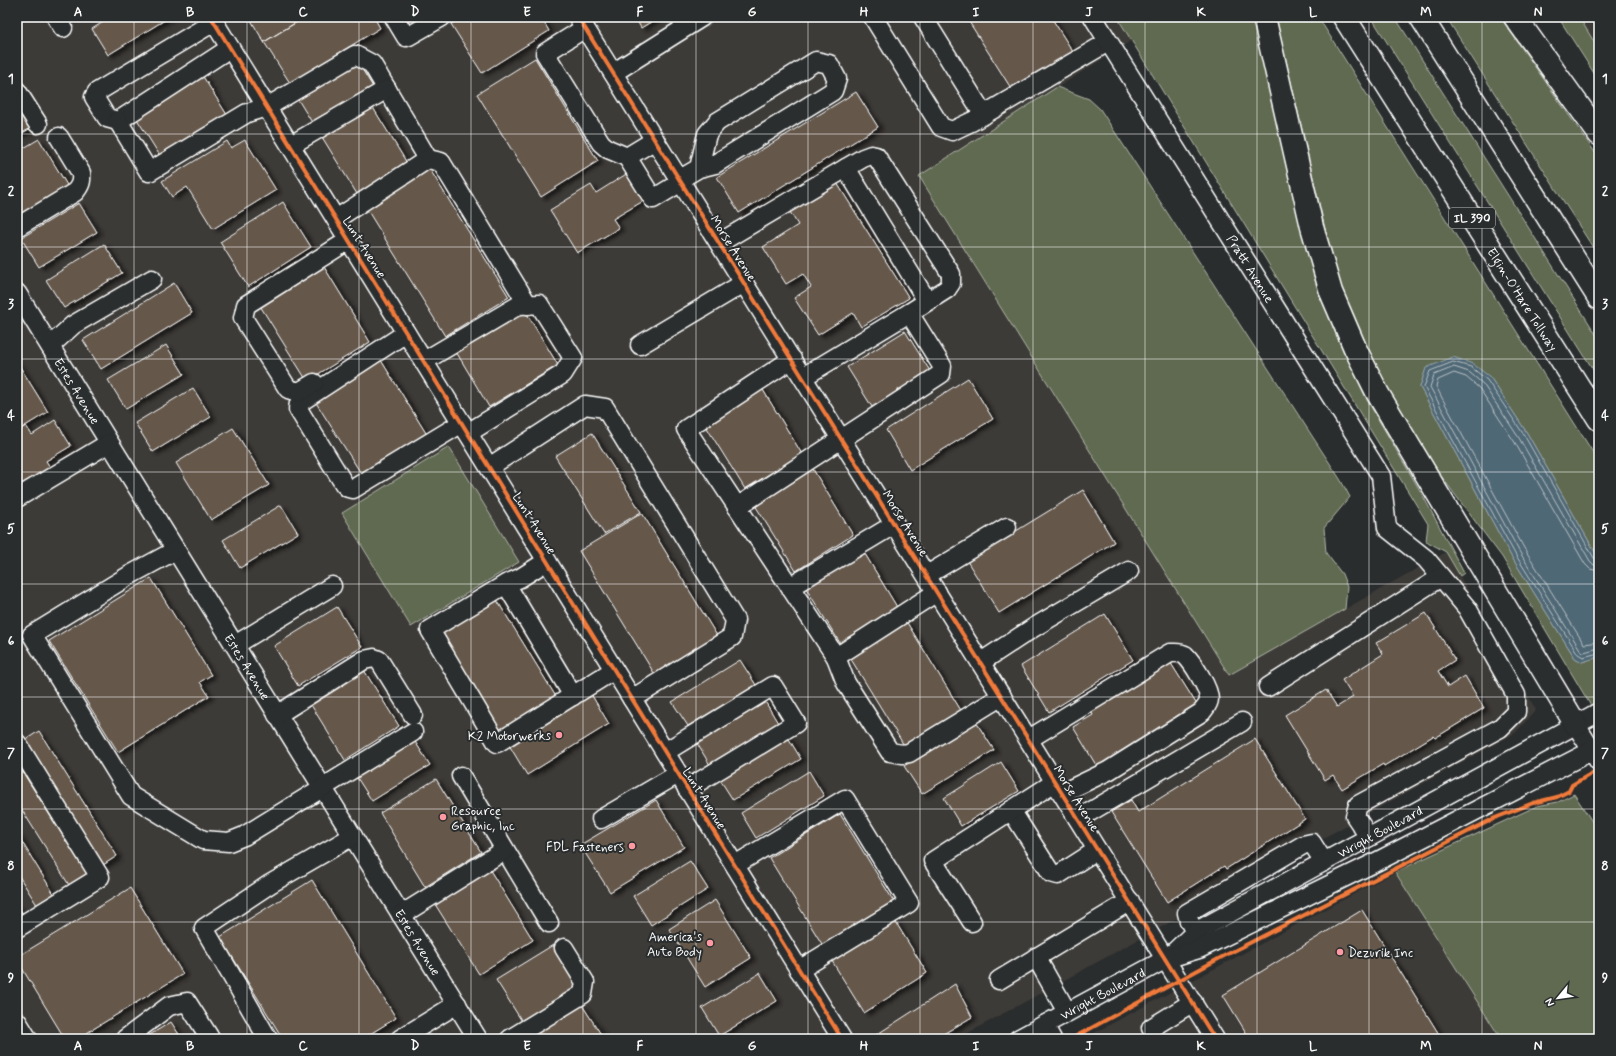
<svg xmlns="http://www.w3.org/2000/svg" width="1616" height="1056" viewBox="0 0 1616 1056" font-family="Mynerve,sans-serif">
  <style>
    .built { fill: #3c3a37 }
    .green { fill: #616b51; stroke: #b0b5a8 }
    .water { fill: #4f6774; stroke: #95a4ac }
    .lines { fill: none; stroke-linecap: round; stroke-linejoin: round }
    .shore { stroke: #b9c2c7; stroke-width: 1 }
    .building { fill: #65594c; stroke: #fff; filter: url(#shadow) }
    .minor-casing { stroke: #fff; stroke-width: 21 }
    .highway-casing { stroke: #fff; stroke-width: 25 }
    .minor { stroke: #2a2d2e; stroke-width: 18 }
    .highway { stroke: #2a2d2e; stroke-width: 22 }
    .cycleway-casing { stroke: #2a2d2e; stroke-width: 6 }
    .cycleway { stroke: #f17a3a; stroke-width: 4 }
    .grid { fill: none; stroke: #fff; stroke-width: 1; stroke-opacity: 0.55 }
    .poi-dot { fill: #ff9aa2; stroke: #2a2d2e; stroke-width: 1.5 }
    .labels { text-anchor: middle; stroke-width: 4; stroke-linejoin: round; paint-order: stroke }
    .shield { fill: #2a2d2e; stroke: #bfc0c0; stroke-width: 1 }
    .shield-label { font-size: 12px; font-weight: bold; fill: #fff }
    .street-label { font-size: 13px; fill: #fff; stroke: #2a2d2e }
    .poi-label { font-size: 13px; fill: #fff; stroke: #2a2d2e; text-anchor: end }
    .neatline { fill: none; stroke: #fff; stroke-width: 1.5 }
    .grid-label { font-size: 13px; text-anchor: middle; font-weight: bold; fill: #fff }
  </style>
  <defs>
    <filter id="shadow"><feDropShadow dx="4.5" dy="2.5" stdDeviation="2" flood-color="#0009"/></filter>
  </defs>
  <rect width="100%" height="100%" fill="#2a2d2e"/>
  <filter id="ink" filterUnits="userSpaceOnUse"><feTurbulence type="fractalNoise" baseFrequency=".025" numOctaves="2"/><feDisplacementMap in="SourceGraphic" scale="8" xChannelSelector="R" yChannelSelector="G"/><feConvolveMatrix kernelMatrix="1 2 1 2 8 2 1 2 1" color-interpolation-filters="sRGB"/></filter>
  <g filter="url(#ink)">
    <path class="built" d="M17 17H1117L1132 40 919 176 1229 675 1446 552 1536 710 1515 733 957 1039H17Z
      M1579 17H1599V50Z
      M1395 872 1501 1039H1083Z"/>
    <path class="green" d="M1117 17H1253L1299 220 1315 280 1337 337 1367 400 1422 494 1464 573 1460 576 1446 552 1426 541 1428 524Z
      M1276 17H1318L1599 462V559L1527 433 1490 377 1426 369 1420 387 1511 556 1575 658 1582 662 1599 656V702L1591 706 1502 557 1441 476 1383 383 1363 343 1343 293 1329 246Z
      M1371 17H1395L1599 339V379Z
      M1446 17H1500L1599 158V257Z
      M1558 17H1579L1599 50V81Z
      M1057 87 1089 99 1100 109 1340 479 1350 497 1324 528 1326 553 1342 574 1347 587 1345 609 1229 675 919 176Z
      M449 447 519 562 411 627 342 513Z
      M1574 794 1599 832V1039H1501L1395 872 1537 806 1558 802Z"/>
    <path class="water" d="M1453 357 1473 364 1490 377 1527 433 1599 559V657L1582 662 1575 658 1511 556 1420 387 1426 368Z"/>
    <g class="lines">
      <path class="shore" d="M1599 560 1594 558 1524 435 1487 380 1471 367 1453 362 1430 371 1424 387 1515 554 1578 654 1583 657 1599 653
        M1599 565H1594L1590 561 1519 438 1483 384 1469 372 1454 367 1434 375 1430 387 1519 551 1581 651 1584 652 1599 648
        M1599 571 1590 569 1585 564 1514 441 1479 388 1466 377 1454 373 1438 380 1436 386 1442 398 1524 548 1584 644 1599 642"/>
    </g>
    <path class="building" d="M111 17H168V18L108 55 92 29Z
      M249 17H305L264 42Z
      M305 17H374L380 28 290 83 264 42Z
      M398 17H434L408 33Z
      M463 17H541L549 31 482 73 451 24Z
      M635 17H659L641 28Z
      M966 17H1051L1075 55 1014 93Z
      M535 58 598 161 541 197 477 94Z
      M357 61 373 87 313 124 297 98Z
      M202 75 229 118 162 159 135 116Z
      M856 92 878 127 739 213 717 177Z
      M17 105 31 128 17 136Z
      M372 106 407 163 357 194 322 137Z
      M39 139 70 190 17 223V152Z
      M245 140 276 190 213 229 187 187 172 197 162 181 227 141 231 148Z
      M429 168 509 297 445 336 366 208Z
      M628 173 645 200 613 219 619 228 577 253 550 210 591 185 596 193Z
      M837 183 909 298 861 327 853 313 818 335 794 298 811 287 803 274 786 284 763 247 798 225 790 212Z
      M283 202 311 247 248 287 220 242Z
      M79 203 97 232 39 267 21 238Z
      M104 244 122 273 64 308 46 280Z
      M321 262 370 342 307 381 257 301Z
      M174 283 192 313 101 369 83 340Z
      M524 309 558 365 489 407 455 350Z
      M905 331 930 371 872 407 847 367Z
      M166 345 184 374 126 409 108 380Z
      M379 357 429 438 364 478 313 398Z
      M17 362 48 412 17 431Z
      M968 378 993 419 910 470 886 430Z
      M760 385 802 454 745 489 702 420Z
      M193 388 211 417 153 452 135 423Z
      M55 420 71 446 46 461 52 470 17 492V431L26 426 32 435Z
      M233 428 269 485 211 520 176 463Z
      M592 433 641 512 604 534 555 456Z
      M811 466 853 535 796 571 753 502Z
      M1083 490 1114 542 999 613 967 561Z
      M281 505 298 533 240 568 223 540Z
      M642 513 719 639 657 678 579 551Z
      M862 549 897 607 840 643 804 585Z
      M151 578 211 675 200 682 209 696 118 752 49 641Z
      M495 597 558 700 501 734 438 632Z
      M337 607 362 647 298 686 274 646Z
      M1426 613 1455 660 1438 671 1448 687 1465 676 1484 708 1435 738 1433 736 1384 766 1383 764 1342 789 1333 775 1325 780 1285 715 1326 690 1337 707 1353 697 1342 680 1383 654 1376 643Z
      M1105 614 1133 660 1049 712 1021 666Z
      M906 621 962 712 905 747 849 656Z
      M1167 657 1199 708 1099 770 1073 727 1093 715 1088 706Z
      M740 660 756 685 688 726 672 702Z
      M362 667 399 726 345 760 308 700Z
      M591 694 609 724 527 775 509 745Z
      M763 698 778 723 710 765 695 740Z
      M976 722 994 750 922 794 904 766Z
      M39 731 117 856 100 867 22 742Z
      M786 734 801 759 733 800 717 775Z
      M412 737 430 765 372 801 354 773Z
      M1255 739 1305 819 1226 869 1224 866 1167 902 1111 812 1131 800 1138 812Z
      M1001 762 1019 791 961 826 944 798Z
      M17 763 87 874 69 885 17 802Z
      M809 771 824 796 756 838 741 813Z
      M436 779 481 852 425 887 380 813Z
      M656 800 684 847 610 892 580 845Z
      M840 814 896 905 825 949 769 858Z
      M17 834 54 894 37 905 17 873Z
      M690 861 708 889 651 925 633 896Z
      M488 867 533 940 479 974 433 901Z
      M312 880 396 1018 362 1039H283L220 937Z
      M130 888 183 974 77 1039H65L17 960V957Z
      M715 900 751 958 705 987 669 929Z
      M17 905 23 914 17 917Z
      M1362 910 1442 1039H1250L1223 995Z
      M895 921 927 973 864 1013 832 961Z
      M553 945 579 988 523 1023 496 980Z
      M760 973 777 1001 719 1036 702 1008Z
      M955 984 972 1017 935 1039H878L876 1035Z
      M582 1005 604 1039H530L529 1038Z
      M171 1022 182 1039H143Z"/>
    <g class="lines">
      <defs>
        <g id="minor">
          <path d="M56 17 63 28"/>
          <path d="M211 17 842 1039"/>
          <path d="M394 17 406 37 409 36 442 17"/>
          <path d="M578 17 1215 1039"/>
          <path d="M873 17 941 127 952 131 973 121 1108 42"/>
          <path d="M923 17 984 115"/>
          <path id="s1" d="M1093 17 1381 476 1387 528 1426 559 1467 608 1516 695V712L1500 728 1358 805 1355 816 1369 837"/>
          <path d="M214 22 97 92 94 97 107 118 118 121 230 48"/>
          <path d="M585 28 545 53 601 143 608 149 627 157"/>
          <path d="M613 73 702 17"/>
          <path d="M17 91 38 124"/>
          <path d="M118 121 149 172 247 113 267 107 355 55 372 64 428 159"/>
          <path d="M655 140 627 157 653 199 681 182"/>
          <path d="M291 145 387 89"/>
          <path d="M846 168 927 301"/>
          <path d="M680 179 699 168 715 164 833 91 837 79 829 64 816 61 717 122 707 134 699 168"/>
          <path d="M336 219 428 159 441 162 528 305"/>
          <path d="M17 227 75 192C80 186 82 182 81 173L59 137"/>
          <path d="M719 243 863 158 871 155 876 156 951 274V283L947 289 909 313"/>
          <path id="s2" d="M17 293 478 1039"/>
          <path d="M406 333 299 403 298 409 344 484 348 488 353 489 462 423"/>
          <path d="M640 345 744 283"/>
          <path d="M50 346 73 325 152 279"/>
          <path d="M792 359 686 429 836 657 937 592"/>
          <path d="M424 361 519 305 539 304 573 358 563 374 468 433"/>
          <path d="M314 383 299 392 288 389 243 318 246 305 349 240"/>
          <path d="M489 467 585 405 605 408 735 620 732 637 632 699"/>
          <path d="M17 498 109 443"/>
          <path d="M737 507 941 374 942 366 909 313 803 377"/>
          <path d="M176 550 130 575 32 635 131 796 203 840 229 842 244 836 413 732"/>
          <path d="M547 561 520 578 506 584 430 630 497 743 614 670"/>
          <path d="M927 575 1007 527"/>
          <path d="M506 584 573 696"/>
          <path d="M790 587 895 524"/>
          <path d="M235 645 332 586"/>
          <path d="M836 657 846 683 890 752 902 754 909 753 1002 696"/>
          <path d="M981 662 1033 628 1129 571"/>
          <path d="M1268 687 1441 577"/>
          <path d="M277 715 364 660 374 658 379 660 413 715"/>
          <path d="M1576 725 1599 762"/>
          <path d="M1029 739 1170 653C1175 653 1180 652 1185 655 1193 663 1209 688 1209 699 1209 704 1205 708 1202 712L1108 771 1062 793"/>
          <path d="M17 743 100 877 17 928"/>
          <path d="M665 752 773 686 796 723 687 789"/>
          <path d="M461 776 549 923"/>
          <path d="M1011 810 1051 873 1058 875 1097 850"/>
          <path d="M601 819 678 774"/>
          <path d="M1078 819 1242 722"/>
          <path d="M735 865 845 799 909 903 799 970"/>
          <path d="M401 915 505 850"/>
          <path d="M972 922 933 861 1055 782"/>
          <path d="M1201 943 1189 921 1187 913 1303 845 1312 843 1324 862"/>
          <path id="s3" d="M1170 956 1195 932 1599 712"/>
          <path d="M1036 957 1067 1012"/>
          <path d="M999 980 1130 901"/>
          <path d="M17 1021 28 1039"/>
          <path d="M1044 1025 1052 1039"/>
          <path d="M1151 1028 1193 1002"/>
          <path d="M125 1039 169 1006 187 1002 210 1038"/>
          <path d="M268 1039 204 928 270 884 353 836"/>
          <path d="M400 1039 457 1004"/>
          <path d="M510 1039 583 994 585 982 564 948"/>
          <path id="s4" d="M1018 1039 1166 959 1199 949 1378 861 1599 747"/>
        </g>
        <g id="highway">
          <path d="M1264 17 1312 227 1331 292 1355 348 1378 394 1576 725"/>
          <path id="s5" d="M1344 17 1599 419"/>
          <path d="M1421 17 1599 298"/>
          <path d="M1515 17 1599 134"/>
        </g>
      </defs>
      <use href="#minor" class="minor-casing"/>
      <use href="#highway" class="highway-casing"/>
      <use href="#minor" class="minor"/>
      <use href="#highway" class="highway"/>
      <defs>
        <path id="cycleway" d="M211 17 842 1039
          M578 17 1215 1039
          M1071 1039 1222 957 1495 818 1533 803 1557 797 1569 791 1572 785 1599 769"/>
      </defs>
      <use href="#cycleway" class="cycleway-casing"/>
      <use href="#cycleway" class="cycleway"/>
    </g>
  </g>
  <path class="grid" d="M134 17V1039M247 17V1039M359 17V1039M471 17V1039M583 17V1039M696 17V1039M808 17V1039M920 17V1039M1033 17V1039M1145 17V1039M1257 17V1039M1369 17V1039M1482 17V1039M17 134H1599M17 247H1599M17 359H1599M17 472H1599M17 584H1599M17 697H1599M17 809H1599M17 922H1599"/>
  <g class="poi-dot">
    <circle cx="559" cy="735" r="4"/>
    <circle cx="443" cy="817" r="4"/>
    <circle cx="632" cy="846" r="4"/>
    <circle cx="710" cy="943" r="4"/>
    <circle cx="1340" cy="952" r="4"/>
  </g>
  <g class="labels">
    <rect class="shield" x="1449" y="208" width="46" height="20" rx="3"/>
    <g class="shield-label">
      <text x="1472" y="222">IL 390</text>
    </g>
    <g class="street-label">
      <text transform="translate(365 247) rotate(58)" y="5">Lunt Avenue</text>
      <text transform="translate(734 248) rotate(58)" y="5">Morse Avenue</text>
      <text dy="5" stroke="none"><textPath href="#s1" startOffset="297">Pratt Avenue</textPath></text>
      <text dy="5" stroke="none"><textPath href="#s5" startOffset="334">Elgin-O'Hare Tollway</textPath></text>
      <text dy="5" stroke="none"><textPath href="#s2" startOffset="115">Estes Avenue</textPath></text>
      <text transform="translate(535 523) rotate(58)" y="5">Lunt Avenue</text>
      <text transform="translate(906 523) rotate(58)" y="5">Morse Avenue</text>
      <text dy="5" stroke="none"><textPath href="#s2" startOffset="439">Estes Avenue</textPath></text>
      <text transform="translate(705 798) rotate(58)" y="5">Lunt Avenue</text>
      <text transform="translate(1077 798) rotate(58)" y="5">Morse Avenue</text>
      <text dy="5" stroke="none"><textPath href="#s3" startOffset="245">Wright Boulevard</textPath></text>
      <text dy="5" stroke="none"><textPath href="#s2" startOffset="763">Estes Avenue</textPath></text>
      <text dy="5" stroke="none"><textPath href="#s4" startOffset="96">Wright Boulevard</textPath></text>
    </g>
    <g class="poi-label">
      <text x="551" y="740">K2 Motorwerks</text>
      <text x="451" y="815" text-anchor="start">Resource<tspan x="451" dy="15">Graphic, Inc</tspan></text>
      <text x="624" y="851">FDL Fasteners</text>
      <text x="702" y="941">America's<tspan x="702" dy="15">Auto Body</tspan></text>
      <text x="1348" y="957" text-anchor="start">Dezurik Inc</text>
    </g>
  </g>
  <rect width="1616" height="1056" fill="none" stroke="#2a2d2e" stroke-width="44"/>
  <g transform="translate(1558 998) rotate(241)" stroke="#2a2d2e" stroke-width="3" paint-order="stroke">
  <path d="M0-3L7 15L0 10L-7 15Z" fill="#ffffff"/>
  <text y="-6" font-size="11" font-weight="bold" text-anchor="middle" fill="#ffffff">N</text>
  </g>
  <rect x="22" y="22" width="1572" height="1012" class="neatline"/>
  <g class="grid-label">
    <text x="78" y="16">A</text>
    <text x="190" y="16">B</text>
    <text x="303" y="16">C</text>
    <text x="415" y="16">D</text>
    <text x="527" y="16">E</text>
    <text x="640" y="16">F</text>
    <text x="752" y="16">G</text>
    <text x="864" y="16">H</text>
    <text x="976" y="16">I</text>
    <text x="1089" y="16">J</text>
    <text x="1201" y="16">K</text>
    <text x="1313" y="16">L</text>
    <text x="1426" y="16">M</text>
    <text x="1538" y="16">N</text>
    <text x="11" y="83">1</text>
    <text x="1605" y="83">1</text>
    <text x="11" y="195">2</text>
    <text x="1605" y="195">2</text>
    <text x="11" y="308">3</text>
    <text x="1605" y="308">3</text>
    <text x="11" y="420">4</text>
    <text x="1605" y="420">4</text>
    <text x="11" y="533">5</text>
    <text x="1605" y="533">5</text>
    <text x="11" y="645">6</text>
    <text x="1605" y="645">6</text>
    <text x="11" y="757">7</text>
    <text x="1605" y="757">7</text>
    <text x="11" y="870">8</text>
    <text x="1605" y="870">8</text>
    <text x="11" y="982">9</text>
    <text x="1605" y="982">9</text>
    <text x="78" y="1050">A</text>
    <text x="190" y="1050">B</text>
    <text x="303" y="1050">C</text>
    <text x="415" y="1050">D</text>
    <text x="527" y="1050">E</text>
    <text x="640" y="1050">F</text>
    <text x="752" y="1050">G</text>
    <text x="864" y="1050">H</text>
    <text x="976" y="1050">I</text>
    <text x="1089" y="1050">J</text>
    <text x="1201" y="1050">K</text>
    <text x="1313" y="1050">L</text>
    <text x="1426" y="1050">M</text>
    <text x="1538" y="1050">N</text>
  </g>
</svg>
